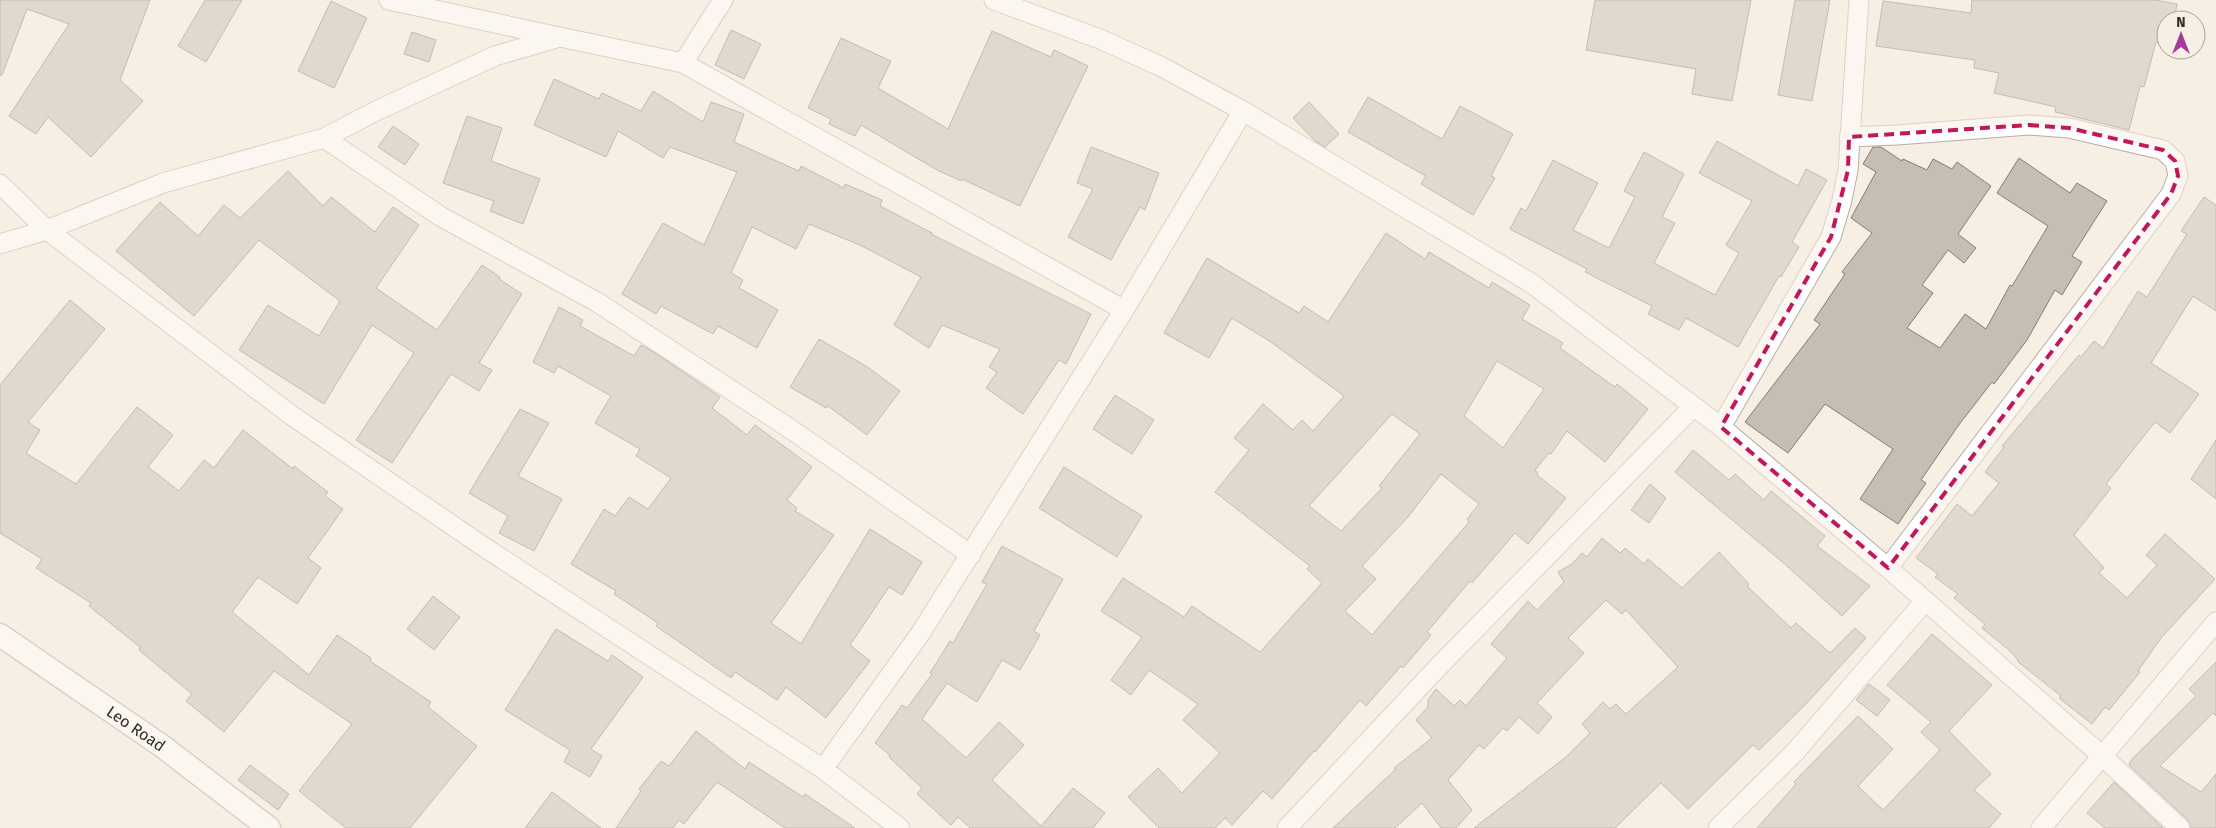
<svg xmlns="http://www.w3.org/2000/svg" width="2216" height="828" viewBox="0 0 2216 828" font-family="'Fira Sans',sans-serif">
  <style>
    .building { fill: #c6beb4; stroke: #857d73; fill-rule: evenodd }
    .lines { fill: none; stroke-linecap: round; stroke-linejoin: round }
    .minor-casing { stroke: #b6aea4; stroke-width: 21 }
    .tertiary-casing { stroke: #b6aea4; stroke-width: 25 }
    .minor { stroke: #fff; stroke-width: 19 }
    .tertiary { stroke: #fff; stroke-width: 22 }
    .marked { fill: none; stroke: #c2185b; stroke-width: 4; stroke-dasharray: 10 6; stroke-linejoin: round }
    .labels { text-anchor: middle; stroke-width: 4; stroke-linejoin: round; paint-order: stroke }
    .street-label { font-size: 16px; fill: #302d29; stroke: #f8efe4 }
  </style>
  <rect width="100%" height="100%" fill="#f8efe4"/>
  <path class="building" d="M0 0H150L120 80 143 101 91 157 48 117 36 134 9 116 69 24 27 9 2 75H0Z
    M205 0H242L206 62 178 46Z
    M1595 0H1751L1732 101 1692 94 1696 69 1586 50Z
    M1795 0H1830L1812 101 1778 95Z
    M1972 0H2155L2177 4 2174 20H2166V43L2156 42 2144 87 2140 86 2129 130 2055 112 2056 107 1994 93 1999 73 1974 68 1975 60 1876 46 1883 1 1971 13Z
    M331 1 367 18 334 88 298 71Z
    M731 30 761 44 744 79 715 65Z
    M992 31 1051 57 1054 50 1088 66 1020 206 962 179 961 181 937 170 861 125 855 136 829 124 831 119 808 108 841 38 891 61 878 88 948 129Z
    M412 32 436 40 429 62 404 54Z
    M554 79 599 99 602 93 641 111 653 91 703 122 711 102 744 114 734 142 799 171 801 166 844 188 845 184 882 200 880 206 932 233 931 234 1091 314 1066 364 1059 360 1023 414 986 388 997 372 989 367 1000 349 942 325 929 348 894 325 921 277 862 246 809 224 796 249 752 227 731 273 743 280 739 288 778 310 757 348 718 326 713 334 661 306 656 314 622 294 663 223 704 245 737 172 670 147 663 158 618 131 606 157 534 125Z
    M1368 97 1442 139 1460 106 1513 134 1491 176 1495 178 1473 215 1421 184 1426 176 1348 132Z
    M1309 102 1339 134 1325 147 1315 141 1293 118Z
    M467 116 502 128 491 161 540 179 523 224 490 211 494 201 443 183Z
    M393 126 419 144 405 165 378 147Z
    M1717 141 1798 186 1806 169 1827 180 1792 242 1799 247 1781 277 1779 276 1738 347 1686 318 1679 330 1648 314 1652 306 1585 272 1587 269 1510 229 1521 208 1526 211 1553 160 1598 183 1573 230 1609 248 1635 197 1624 191 1644 152 1684 174 1662 217 1675 223 1654 263 1715 295 1739 253 1726 245 1752 201 1699 173Z
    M1091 147 1159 173 1145 210 1140 207 1111 260 1068 237 1093 189 1077 183Z
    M1873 147H1881L1902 161 1903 159 1927 170 1933 159 1952 169 1957 162 1991 186 1958 234 1976 248 1964 263 1948 250 1922 285 1933 293 1907 328 1940 348 1965 314 1986 329 2010 285 2012 286 2048 226 1997 193 2019 158 2070 193 2077 183 2107 201 2072 256 2082 262 2062 295 2055 290 2027 340 1994 384 1992 382 1958 426 1921 480 1926 483 1898 524 1860 499 1893 449 1825 404 1788 453 1745 422 1820 324 1814 320 1845 274 1842 272 1872 233 1851 218 1876 172 1863 164Z
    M288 171 323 206 331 197 375 232 393 207 419 225 376 288 437 330 482 265 500 277 499 279 522 294 479 363 492 370 479 391 451 374 392 463 356 440 414 353 372 325 324 404 239 350 268 305 319 336 340 301 259 240 194 316 116 251 160 202 198 236 224 205 240 218Z
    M2204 197 2216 205V311L2193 296 2151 363 2199 394 2170 433 2155 422 2106 484 2111 488 2074 535 2104 568 2099 573 2127 598 2157 565 2146 555 2165 534 2215 579 2161 638 2138 671 2140 672 2109 710 2105 707 2092 724 2059 698 2061 696 2017 661 2018 660 2009 650 1982 628 1985 624 1954 598 1958 594 1935 577 1938 574 1916 558 1957 504 1972 516 1999 483 1985 472 2004 447 2002 446 2079 355 2081 357 2094 341 2103 348 2138 291 2147 297 2187 234 2181 231Z
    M1386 233 1425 259 1429 252 1489 288 1492 282 1530 305 1522 319 1563 343 1560 348 1615 387 1617 384 1648 409 1605 462 1567 431 1551 454 1549 453 1535 470 1538 473 1537 475 1566 498 1528 544 1515 533 1472 583 1470 581 1427 632 1431 635 1403 668 1401 666 1366 706 1360 700 1315 752 1314 751 1272 799 1263 791 1232 825 1225 818 1215 828H1159L1128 797 1158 768 1182 793 1220 753 1183 720 1198 704 1149 670 1131 695 1111 680 1142 637 1101 611 1123 578 1184 617 1192 606 1260 652 1322 583 1307 569 1310 566 1215 492 1249 450 1234 438 1263 404 1293 430 1302 420 1313 431 1344 396 1271 342 1232 318 1209 358 1164 333 1207 258 1299 313 1304 306 1328 322ZM1497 361 1544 389 1503 448 1464 416ZM1392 414 1420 434 1379 486 1382 488 1341 531 1309 506ZM1441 474 1479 504 1467 519 1469 522 1372 635 1345 611 1376 579 1362 566 1408 517Z
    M70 300 105 329 28 422 40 430 26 453 76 484 137 407 173 435 148 467 179 491 204 460 214 468 243 430 293 469 294 466 328 492 325 496 343 509 308 558 321 568 297 604 258 577 232 612 309 675 337 635 371 658 370 661 431 702 428 707 477 746 410 828H346L299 791 352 724 274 671 224 732 186 701 192 694 139 650 140 647 89 606 91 603 36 568 42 559 0 533V385Z
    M559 307 583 320 580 326 634 356 641 345 652 351 720 397 712 408 747 435 755 425 812 467 787 500 797 508 795 511 834 535 771 623 801 644 870 529 922 562 902 595 889 587 850 645 870 661 826 718 786 687 777 700 735 672 731 678 656 626 658 623 614 594 616 591 571 564 604 509 615 516 629 497 648 509 671 478 636 456 640 449 595 423 611 396 558 366 554 373 533 362Z
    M819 339 866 366 900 391 867 435 828 406 826 408 790 387Z
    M1115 395 1154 420 1132 454 1093 429Z
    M520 409 549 423 518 476 562 499 534 551 499 533 508 516 469 493Z
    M2216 440V499L2191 479Z
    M1693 450 1729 480 1735 474 1764 500 1771 491 1825 536 1817 546 1870 586 1842 616 1786 565 1675 472Z
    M1064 467 1142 516 1117 557 1039 508Z
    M1650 484 1666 498 1649 523 1631 510Z
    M1602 538 1620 553 1625 548 1644 564 1648 559 1682 588 1719 552 1749 584 1747 586 1791 628 1796 623 1830 653 1855 628 1866 638 1806 704 1759 750 1753 745 1688 809 1661 783 1615 828H1474L1566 757 1590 733 1582 724 1603 702 1610 709 1616 704 1626 714 1678 667 1626 610 1622 614 1606 600 1568 638 1584 653 1537 703 1552 717 1538 734 1519 717 1507 731 1503 728 1484 749 1479 745 1448 780 1472 810 1456 828H1441L1422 803 1395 828H1333L1395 770 1394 768 1432 738 1416 720 1428 707V700L1436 689 1454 706 1460 700 1466 706 1507 658 1491 644 1528 601 1537 610 1564 582 1558 572 1572 564 1582 553 1587 557Z
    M1002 546 1063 579 1034 631 1040 635 1020 670 1002 660 977 702 947 683 922 719 966 758 999 722 1024 745 992 780 1041 826 1073 788 1105 813 1093 828H970L958 817 951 825 917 794 922 788 889 757 890 755 875 743 902 705 907 708 932 674 930 673 950 641 953 643 987 584 982 582Z
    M433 596 460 617 434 650 407 629Z
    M556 629 608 661 612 655 643 677 591 749 602 756 590 777 564 762 570 750 505 710Z
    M1932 634 1992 685 1949 731 1991 774 1974 790 2001 814 1989 828H1757L1796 784 1794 782 1858 716 1893 749 1858 786 1883 810 1940 750 1921 732 1931 722 1887 685Z
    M2216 662V716L2213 713 2160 766 2201 792 2216 774V828H2191L2188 820 2129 765 2132 759 2196 696 2189 689Z
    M1869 684 1890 700 1877 716 1856 700Z
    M696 731 745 769 749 762 803 797 805 794 855 828H785L717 782 684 824 679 820 673 828H616L641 791 639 789 661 761 669 766Z
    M250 765 289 794 278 810 238 780Z
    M2114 782 2163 828H2105L2087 813Z
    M552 792 601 828H525Z"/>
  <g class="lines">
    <defs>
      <path id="minor" d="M389 0 559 37
        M994 0 1100 39 1162 67 1243 111 1531 283 1721 427 1888 568 2101 755 2180 828
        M683 63 1124 310
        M1849 137 1897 135 2029 125 2069 128 2163 150 2175 161 2178 176 2171 194 1888 568
        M324 138 440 216 597 302 792 430 971 555
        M0 184 47 230 291 415 481 545 823 769 900 828
        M0 244 47 230 163 183 324 138 378 110 495 56 560 37 683 63 723 0
        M1721 427 1831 237 1842 200 1848 170 1859 0
        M823 769 920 634 1124 310 1243 111
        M1287 828 1441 664 1693 407
        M1718 828 1795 752 1925 601
        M2041 828 2216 622"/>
      <g id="tertiary">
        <path id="s1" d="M0 635 162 746 269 828"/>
      </g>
    </defs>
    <use href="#minor" class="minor-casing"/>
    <use href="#tertiary" class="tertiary-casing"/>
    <use href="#minor" class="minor"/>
    <use href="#tertiary" class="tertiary"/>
  </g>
  <path d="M0 0H2216V828H0ZM2029 125 2069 128 2163 150 2175 161 2178 176 2171 194 1888 568 1721 427 1831 237 1848 170 1849 137Z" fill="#f8efe4" fill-opacity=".55" fill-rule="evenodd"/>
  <path class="marked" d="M2029 125 2069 128 2163 150 2175 161 2178 176 2171 194 1888 568 1721 427 1831 237 1848 170 1849 137Z"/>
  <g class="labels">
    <g class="street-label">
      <text dy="6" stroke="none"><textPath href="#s1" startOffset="165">Leo Road</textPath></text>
    </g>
  </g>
  <g transform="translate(2181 35)"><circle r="24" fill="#f8efe4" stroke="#a8a199"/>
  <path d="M0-4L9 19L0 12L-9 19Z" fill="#a63a9a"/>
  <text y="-8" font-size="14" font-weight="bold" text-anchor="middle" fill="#302d29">N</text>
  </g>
</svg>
